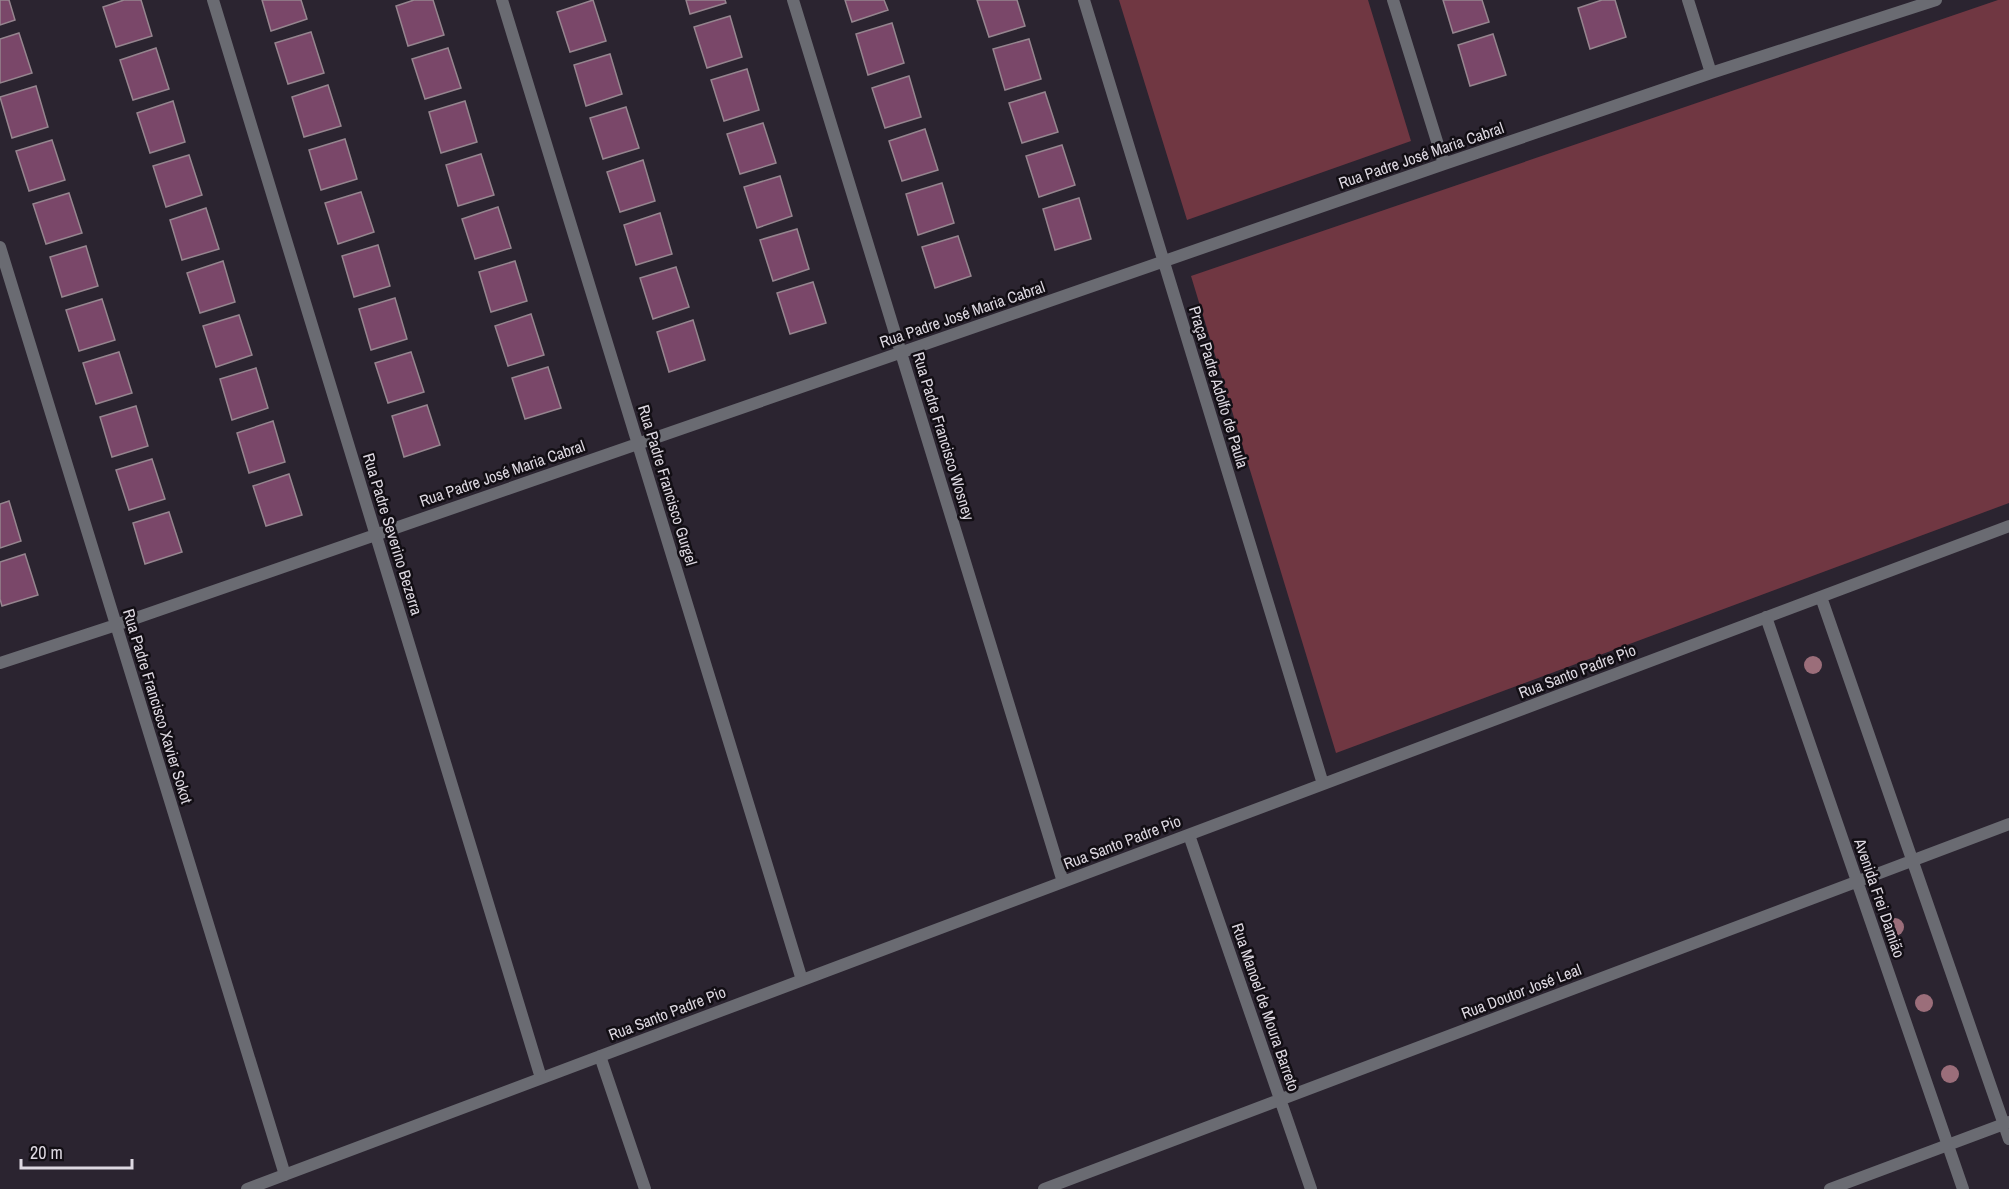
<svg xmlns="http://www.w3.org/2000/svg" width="2009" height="1189" viewBox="0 0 2009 1189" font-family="'Archivo Narrow',sans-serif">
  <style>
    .green { fill: #703742 }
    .building { fill: #7a4769; stroke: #96858f; stroke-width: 1.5 }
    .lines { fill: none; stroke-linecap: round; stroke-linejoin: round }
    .street { stroke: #6a6b72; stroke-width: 12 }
    .tree { fill: #9b6e7a }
    .labels { text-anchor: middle; stroke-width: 5; stroke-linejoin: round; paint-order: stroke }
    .street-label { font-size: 16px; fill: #ddd8e1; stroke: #120e14 }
  </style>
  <rect width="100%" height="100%" fill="#2b2430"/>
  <path class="green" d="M1119 0H1368L1411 141 1187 220Z
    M1998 0H2009V503L1336 753 1191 276Z"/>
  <path class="building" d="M0 0H9L15 20 0 25Z
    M124 0H141L152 36 116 47 103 7Z
    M262 0H301L307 19 271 31Z
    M414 0H433L444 35 408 46 396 6Z
    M593 0 606 41 570 52 557 12Z
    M686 0H725L726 3 690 14Z
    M845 0H884L888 10 852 22Z
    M977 0H1017L1025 26 989 37Z
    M1443 0H1482L1489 22 1453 33Z
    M1602 0H1615L1626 37 1590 49 1578 8Z
    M730 16 742 57 707 68 694 27Z
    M892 23 904 63 868 75 856 34Z
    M311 32 324 73 288 84 275 43Z
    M19 33 32 73 0 83V39Z
    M1493 34 1506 75 1470 86 1458 45Z
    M1029 39 1041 79 1005 90 993 49Z
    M156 48 169 89 133 100 120 60Z
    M448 48 461 88 425 99 412 59Z
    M610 54 622 94 586 106 574 65Z
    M747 69 759 110 724 121 711 80Z
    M909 76 921 117 885 128 872 88Z
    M328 85 341 126 304 137 292 97Z
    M36 86 48 127 12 138 0 97Z
    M1045 92 1058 132 1022 143 1009 103Z
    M173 101 185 142 150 153 137 113Z
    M465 101 477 142 441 153 429 112Z
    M626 107 639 148 603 159 590 118Z
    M763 123 776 163 740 174 727 134Z
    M925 129 938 170 902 181 889 141Z
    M345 139 357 179 321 190 309 150Z
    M52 140 65 180 29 191 16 151Z
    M1062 145 1075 185 1039 197 1026 156Z
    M481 154 494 195 458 206 446 165Z
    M189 155 202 195 166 207 153 166Z
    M643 160 655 201 620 212 607 172Z
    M780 176 792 216 757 228 744 187Z
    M942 183 954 223 918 235 906 194Z
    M361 192 374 232 338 244 325 203Z
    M69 193 82 233 46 244 33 204Z
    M1079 198 1091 239 1055 250 1043 209Z
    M498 207 511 248 475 259 462 219Z
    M206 208 219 249 182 260 170 220Z
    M660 213 672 254 636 265 624 225Z
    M797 229 809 269 773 281 760 240Z
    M958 236 971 276 935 288 922 247Z
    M378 245 390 286 354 297 342 256Z
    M86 246 98 286 62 297 50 257Z
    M223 261 235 302 200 313 187 273Z
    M515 261 527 301 491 312 479 272Z
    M676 267 689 307 653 319 640 278Z
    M813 282 826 323 790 334 777 293Z
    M395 298 407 339 371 350 359 309Z
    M102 299 115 340 79 351 66 310Z
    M531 314 544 355 508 366 495 326Z
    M239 315 252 355 216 367 203 326Z
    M693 320 705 360 669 372 657 332Z
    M119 352 132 393 96 404 83 363Z
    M411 352 424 392 388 403 375 363Z
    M548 367 561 408 525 419 512 378Z
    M256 368 268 408 232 420 220 379Z
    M427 405 440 445 404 457 392 416Z
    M136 406 148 446 112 457 100 417Z
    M273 421 285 462 249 473 237 433Z
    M152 459 165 499 129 510 116 470Z
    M289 474 302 515 266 526 253 486Z
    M9 501 21 541 0 548V504Z
    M169 512 182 552 145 564 133 523Z
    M25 554 38 595 2 606 0 599V562Z"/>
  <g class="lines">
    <path class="street" d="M213 0 541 1078
      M502 0 802 980
      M793 0 1063 882
      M1084 0 1323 784
      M1393 0 1444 164
      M1688 0 1711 73
      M0 247 285 1175
      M1821 597 2009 1139
      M1766 617 1963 1189
      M0 663 116 625 1444 164 1711 73 1936 0
      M1189 835 1311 1189
      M600 1056 645 1189
      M247 1189 2009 526
      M1044 1189 2009 824
      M1830 1189 2009 1122"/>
  </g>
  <g class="tree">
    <circle cx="1813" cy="665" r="9"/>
    <circle cx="1895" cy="927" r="9"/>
    <circle cx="1924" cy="1003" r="9"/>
    <circle cx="1950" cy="1074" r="9"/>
  </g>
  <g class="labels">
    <g class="street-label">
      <text transform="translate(1421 155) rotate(-19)" y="6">Rua Padre José Maria Cabral</text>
      <text transform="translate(962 314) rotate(-19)" y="6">Rua Padre José Maria Cabral</text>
      <text transform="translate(1219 387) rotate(73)" y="6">Praça Padre Adolfo de Paula</text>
      <text transform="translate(944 436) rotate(73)" y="6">Rua Padre Francisco Wosney</text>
      <text transform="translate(502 473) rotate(-19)" y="6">Rua Padre José Maria Cabral</text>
      <text transform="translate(668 485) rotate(73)" y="6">Rua Padre Francisco Gurgel</text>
      <text transform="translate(393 534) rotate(73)" y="6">Rua Padre Severino Bezerra</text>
      <text transform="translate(1577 671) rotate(-21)" y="6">Rua Santo Padre Pio</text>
      <text transform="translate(158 706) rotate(73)" y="6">Rua Padre Francisco Xavier Sokot</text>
      <text transform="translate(1122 842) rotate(-21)" y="6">Rua Santo Padre Pio</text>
      <text transform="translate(1880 898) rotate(71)" y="6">Avenida Frei Damião</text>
      <text transform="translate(1521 991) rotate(-21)" y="6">Rua Doutor José Leal</text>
      <text transform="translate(1266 1007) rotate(71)" y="6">Rua Manoel de Moura Barreto</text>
      <text transform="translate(667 1013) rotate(-21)" y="6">Rua Santo Padre Pio</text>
    </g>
  </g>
  <path d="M21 1159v9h111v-9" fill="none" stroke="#ddd8e1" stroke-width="3"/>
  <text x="30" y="1159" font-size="18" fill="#ddd8e1" stroke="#120e14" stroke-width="4.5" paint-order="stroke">20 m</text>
</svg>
